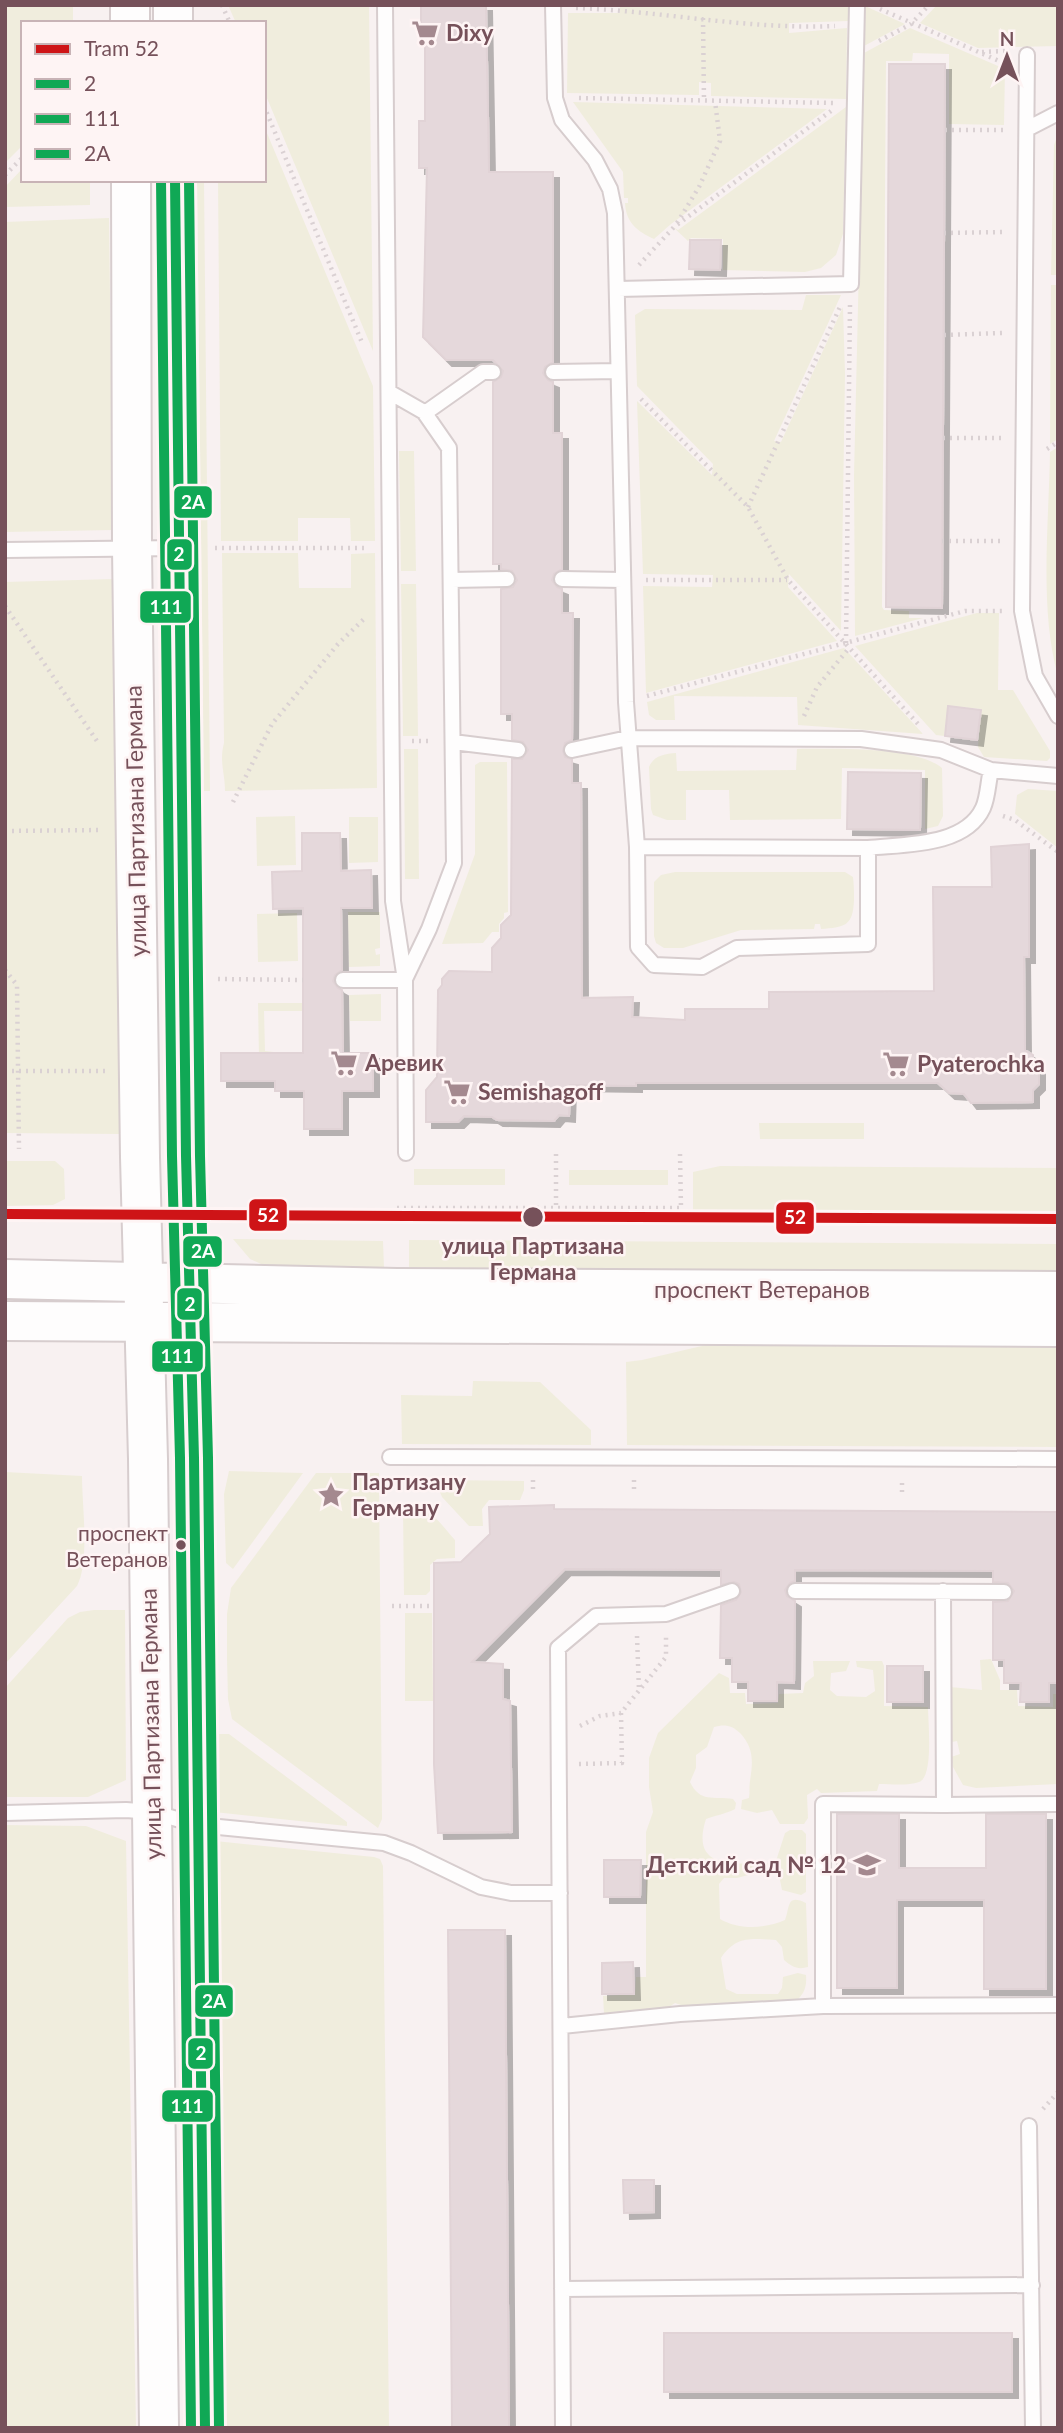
<svg xmlns="http://www.w3.org/2000/svg" width="1063" height="2433" viewBox="0 0 1063 2433" font-family="Lato,sans-serif">
  <style>
    .green { fill: #f0eddd }
    .building { fill: #e5d8db; stroke: #e1d3d6; stroke-width: 2; filter: url(#shadow) }
    .lines { fill: none; stroke-linecap: round; stroke-linejoin: round }
    .service-casing { stroke: #d7cdce; stroke-width: 18 }
    .secondary-casing { stroke: #d7cdce; stroke-width: 42 }
    .path { stroke: #dad1d3; stroke-width: 4.5; stroke-dasharray: 2 5; stroke-linecap: butt }
    .service { stroke: #fefdfd; stroke-width: 14 }
    .secondary { stroke: #fefdfd; stroke-width: 38 }
    .bus-1-casing { stroke: #fef4f4; stroke-width: 16 }
    .bus-2-casing { stroke: #fef4f4; stroke-width: 16 }
    .bus-3-casing { stroke: #fef4f4; stroke-width: 16 }
    .bus-1 { stroke: #10a855; stroke-width: 10 }
    .bus-2 { stroke: #10a855; stroke-width: 10 }
    .bus-3 { stroke: #10a855; stroke-width: 10 }
    .tram-1-casing { stroke: #fef4f4; stroke-width: 16 }
    .tram-1 { stroke: #ce1417; stroke-width: 10 }
    .stop-dot { fill: #76515a; stroke: #fef4f4; stroke-width: 2.5 }
    .labels { text-anchor: middle; stroke-width: 5; stroke-linejoin: round; paint-order: stroke }
    .bus-label { font-size: 21px; fill: #76515a; stroke: #fef4f4; text-anchor: end }
    .poi-label { font-size: 23px; font-weight: bold; fill: #76515a; stroke: #fef4f4; text-anchor: start }
    .street-label { font-size: 23px; fill: #76515a; stroke: #fef4f4 }
    .stop-label { font-size: 23px; font-weight: bold; fill: #76515a; stroke: #fef4f4 }
    .line-badge { stroke: #fef4f4; stroke-width: 2.5 }
    .badge-label { font-size: 19px; text-anchor: middle; font-weight: bold; fill: #fff }
  </style>
  <defs>
    <filter id="shadow"><feDropShadow dx="6" dy="6" stdDeviation="0" flood-color="#0004"/></filter>
  </defs>
  <rect width="100%" height="100%" fill="#f8f1f1"/>
  <path class="green" d="M5 5H73V23H23V145L5 163Z
    M228 5H369L373 351 264 91V23H236Z
    M620 5H848V21L789 23V33L847 28 846 99 711 96V83L699 82V95L567 93 568 13H620Z
    M937 5H1058V46L978 48 920 23Z
    M865 6 905 24 864 46Z
    M910 28 1005 69 1004 125 949 124V54L913 53 912 61H886L882 607 884 610 909 611V618H923L855 636 854 475 864 53Z
    M573 102 827 109 671 224 654 239C637 231 626 223 625 203H628V198H624L623 172Z
    M846 107 843 234 836 255 821 268 805 272 723 270V239L691 238 688 241 673 227 678 230Z
    M264 126 373 386 375 541H351L350 518H298V541H221L218 180H264Z
    M1058 134V275H1051L1054 145Z
    M23 168V180H90V205L5 207V187Z
    M197 180H204L210 791H204Z
    M109 218 113 530 5 532V222Z
    M1051 285H1058V439L1050 444Z
    M806 295H841L774 441 781 442 843 307 845 374 841 631 789 574 788 587 837 641 646 693 643 586 712 587 713 575 643 574 637 401 712 475 713 464 637 386 635 315 645 309 802 310Z
    M1058 447V676C1039 609 1049 522 1050 452Z
    M399 451H414L416 571H401Z
    M222 553H298L299 588H351V554L375 553 377 788 225 791C225 772 219 762 224 743Z
    M114 579 120 1134 5 1133V582Z
    M401 584H416L418 736H403Z
    M977 613H999L998 690H1013L1050 751V758L1047 761 984 757 978 747 981 709 948 706 944 736 936 735 855 646Z
    M844 648 923 734 798 725 797 697 674 696 675 720H656L649 715 647 702Z
    M404 749H418L419 879H405Z
    M797 749C833 749 915 746 942 768L943 816 938 826 925 829V770L842 768 841 819 730 820 729 790H686V820H667L653 815 651 809 649 767C654 755 665 754 676 753L677 771 796 770Z
    M480 762H507L508 912 504 913V918L499 924V932H492L483 943 442 944 475 854V765Z
    M1028 789 1058 791V848L1015 814 1017 795Z
    M295 816 296 865 257 866 256 817Z
    M349 817H378V862L349 863Z
    M675 872H845L853 877C854 885 854 892 854 900 853 927 844 927 821 929L820 924H815L814 929 741 930 683 948H664L656 943 654 936V882L661 875Z
    M348 912H380V948L375 949 376 955 380 954V966L349 967Z
    M297 913 298 961 258 962 257 914Z
    M381 994V1021H350L349 995Z
    M258 1003H303V1011H264L265 1051 274 1052V1056L259 1057Z
    M759 1123H864V1139H760Z
    M55 1161 64 1169 65 1199 53 1205 5 1206V1161Z
    M720 1166 1058 1168V1213L693 1211V1172Z
    M414 1169H505V1185H414Z
    M569 1170H668V1185H569Z
    M233 1239 383 1241 384 1268H270L250 1259Z
    M409 1240 1058 1244V1271L409 1269Z
    M706 1345 1058 1346V1447L627 1445 626 1362 642 1360Z
    M473 1381 540 1382 591 1430V1445L402 1444 401 1395 472 1396Z
    M229 1471 303 1473 233 1569 226 1563 224 1494Z
    M5 1472 82 1476C82 1505 90 1562 77 1586L5 1664Z
    M316 1473H379L382 1819 378 1828 232 1719 228 1699 227 1659V1614L231 1588Z
    M435 1480 524 1481V1490L520 1500H489L482 1509 483 1526H469L442 1497Z
    M417 1507C433 1511 444 1528 455 1540V1558L437 1559 430 1565V1591L426 1595H404L403 1508Z
    M94 1610H125L126 1780 88 1797H5V1688L68 1618 80 1612Z
    M405 1613H432L433 1701H405Z
    M991 1659 1000 1680V1690H1017L1018 1706 1053 1707V1694H1058V1784L976 1788 963 1785 953 1767 951 1757 960 1754 957 1741 947 1743 950 1687 982 1690 980 1660Z
    M813 1661H850L846 1671 831 1673 830 1690 837 1696 866 1697 875 1691 873 1670 857 1667 856 1661H882L884 1666V1706L928 1707C928 1721 934 1777 919 1782 908 1786 891 1784 879 1784L877 1791 821 1793 817 1789 807 1795 808 1818 804 1824H780L772 1810 757 1813 741 1809 742 1800 749 1798C750 1792 749 1786 750 1781 753 1761 754 1748 740 1733 732 1725 724 1724 714 1727L707 1747 696 1755V1768L690 1782C700 1803 713 1796 733 1799L736 1803 735 1809C726 1814 716 1815 706 1819 689 1872 738 1863 772 1863L776 1861 785 1833 790 1830H802L806 1834V1892L801 1895 782 1890 779 1875 756 1873 737 1878H724L719 1884 720 1919C739 1930 764 1929 785 1920 790 1908 786 1893 806 1903L808 1967C798 1970 792 1967 784 1960L782 1947 776 1940C751 1939 737 1935 721 1958L726 1989 737 1994H778L782 1988 783 1977 798 1973 806 1975C807 1988 804 1994 794 2003L684 2006 675 2003 663 2011 607 2016 604 2013 603 1996 635 1994 636 1977H646V1832L653 1812 649 1787V1758L658 1733 719 1673 729 1678 730 1693H745L746 1704 778 1703 779 1694 803 1693 805 1683 814 1676Z
    M213 1734H229L347 1822V1826L214 1812Z
    M5 1825 86 1826 126 1841 136 2428H5Z
    M215 1841 374 1857 380 1859 383 1866 389 2428H224Z"/>
  <path class="building" d="M421 5H486L489 172H553V362L545 367 543 373 548 380 553 382V433H562V569L554 574 552 580 557 587 562 589V613H573L572 740 565 743 563 751 565 757 572 759V783H581L582 998 633 997 632 1017 685 1020V1009H769V992L934 991 933 887H992L991 847 1029 844V957H1024L1025 1050 1033 1055V1059L1039 1066V1084L1033 1090V1102L971 1103 964 1094 949 1093 938 1083H636V1086L570 1085 569 1116 559 1115 554 1121 497 1120 492 1117 464 1116 458 1122H426V1090L437 1077 438 990 442 985V979L449 971 492 972V948L501 938V925L511 915 512 759H522L528 750 523 742 512 740V714H501V589L513 587 517 580 512 571 501 569V564H493V382L501 377 503 371 493 360H446L423 337 427 168H419V121H425V43H421Z
    M889 64H945L942 608 886 607Z
    M690 240H721L720 270 689 269Z
    M948 706 981 710 977 740 945 736Z
    M848 772 921 773 920 830 847 829Z
    M302 833H340L341 871 371 870 372 908H341L342 970 335 975 333 981 338 988 342 990 343 1053H373V1091H342V1129H304V1091H275V1081H221V1053H303V908L273 909 272 872 302 871Z
    M554 1505V1509L1058 1512V1683H1049V1702H1020L1021 1683H1004V1660H993V1602L1008 1601 1014 1591 1008 1583 993 1582V1571L795 1570V1581L790 1583 785 1590 787 1596 795 1601 794 1683 777 1682V1701H748V1682H732V1658H720L721 1605 736 1600 741 1592 739 1584 734 1582 721 1585V1570L565 1569 472 1662 503 1664V1699L510 1701 512 1832 438 1833 434 1764V1563L461 1562 490 1534 489 1507Z
    M887 1666H923V1702H887Z
    M837 1814H899V1868H986V1814H1046V1989H984V1900H897V1988H837Z
    M604 1860H641L640 1897H604Z
    M448 1930H505L509 2428H452Z
    M633 1962 634 1994H602V1963Z
    M623 2180H654V2212L624 2213Z
    M664 2333H1012V2392H664Z"/>
  <g class="lines">
    <defs>
      <path id="service" d="M385 5 393 901 405 980 406 1153
        M553 5 555 98 562 120 595 160 610 189 615 213 626 702 637 847 638 947 654 965 702 967 737 948 868 944V848C904 844 965 847 983 808 988 797 988 782 991 770
        M1027 55 1022 611 1035 676 1058 716
        M1027 129 1058 113
        M618 289 851 284 857 5
        M553 372 618 371
        M389 392 424 412 449 448 454 863 429 929 405 979
        M425 413 483 372H493
        M5 550 179 548
        M562 579 623 580
        M451 580 507 579
        M453 742 518 750
        M572 750 628 738 861 739 941 750 991 770 1058 776
        M637 847 868 848
        M343 980H405
        M390 1457 1058 1459
        M795 1591 1004 1592
        M944 1805 1058 1804
        M5 1813 126 1810 152 1812 198 1825 384 1843 411 1853 481 1887 511 1893H560
        M823 2006V1804L944 1805 943 1591
        M562 2026 680 2014 823 2006 1058 2005
        M1029 2126 1033 2428
        M562 2289 1032 2285
        M563 2428 558 1648 596 1616 666 1614 732 1591"/>
      <path id="secondary" d="M130 5V23
        M173 5V23
        M131 180 132 548 140 1157 148 1459 159 2428
        M175 180 186 1156 194 1458 205 2428
        M5 1279 397 1288 1058 1291
        M5 1321 1058 1327"/>
    </defs>
    <use href="#service" class="service-casing"/>
    <use href="#secondary" class="secondary-casing"/>
    <path class="path" d="M222 5 230 23
      M576 8C662 11 749 30 835 26
      M880 9 1006 64
      M703 18 704 101
      M879 41 911 24 929 5
      M982 52 1005 51
      M579 98 833 103
      M264 106 363 345
      M945 130H1003
      M5 175 23 157
      M677 223 699 187 720 141 715 101
      M944 233 1003 232
      M639 265 674 227 831 111
      M944 335 1002 333
      M641 399 748 507 788 580 918 724
      M943 438H1002
      M1047 449 1058 442
      M748 507 840 307
      M942 541H1001
      M215 548H368
      M646 580H787
      M5 606 99 744
      M846 643 850 305
      M647 696 965 611H1002
      M804 716 817 687 850 647
      M412 741H431
      M233 802 272 724 338 644 366 617
      M1003 816 1015 820 1058 852
      M5 831 102 830
      M5 970 17 985 19 1149
      M218 979 303 980
      M5 1071H105
      M556 1154V1208
      M397 1208H681L680 1154
      M533 1480V1493
      M634 1480V1494
      M902 1492V1479
      M392 1606H434
      M637 1636 639 1690
      M580 1726 600 1716 621 1713
      M579 1764 622 1763 621 1713 666 1657V1637
      M1043 2109 1058 2092"/>
    <use href="#service" class="service"/>
    <use href="#secondary" class="secondary"/>
    <defs>
      <path id="bus-1" d="M175 180 186 1156 194 1458 205 2428"/>
      <path id="bus-2" d="M161 180 172 1156 180 1458 191 2428"/>
      <path id="bus-3" d="M189 180 200 1156 208 1458 219 2428"/>
    </defs>
    <use href="#bus-1" class="bus-1-casing"/>
    <use href="#bus-2" class="bus-2-casing"/>
    <use href="#bus-3" class="bus-3-casing"/>
    <use href="#bus-1" class="bus-1"/>
    <use href="#bus-2" class="bus-2"/>
    <use href="#bus-3" class="bus-3"/>
    <defs>
      <path id="tram-1" d="M5 1214 1058 1219"/>
    </defs>
    <use href="#tram-1" class="tram-1-casing"/>
    <use href="#tram-1" class="tram-1"/>
  </g>
  <defs>
    <symbol id="supermarket-bare" viewBox="-9 -9 18 18"><path d="M-6-5.5h2.5l.6 2H6L4.5 2H-2.5L-4.4-4H-6ZM-1.5 3.2a1.3 1.3 0 1 0 .1 0ZM3 3.2a1.3 1.3 0 1 0 .1 0Z" fill="#a4898f" stroke="#fef4f4" stroke-width="2.5" paint-order="stroke"/></symbol>
    <symbol id="sight-bare" viewBox="-9 -9 18 18"><path d="M0-6L1.8-2.2L6-1.7L2.9 1.2L3.7 5.4L0 3.3L-3.7 5.4L-2.9 1.2L-6-1.7L-1.8-2.2Z" fill="#a4898f" stroke="#fef4f4" stroke-width="2.5" paint-order="stroke"/></symbol>
    <symbol id="school-bare" viewBox="-9 -9 18 18"><path d="M0-5L7-2L0 1L-7-2ZM-4 1L0 2.5L4 1V4Q0 6-4 4Z" fill="#a4898f" stroke="#fef4f4" stroke-width="2.5" paint-order="stroke"/></symbol>
  </defs>
  <g fill-rule="evenodd">
    <use href="#supermarket-bare" x="406" y="14" width="38" height="38"/>
    <use href="#supermarket-bare" x="325" y="1044" width="38" height="38"/>
    <use href="#supermarket-bare" x="877" y="1045" width="38" height="38"/>
    <use href="#supermarket-bare" x="438" y="1073" width="38" height="38"/>
    <use href="#sight-bare" x="312" y="1476" width="38" height="38"/>
    <use href="#school-bare" x="848" y="1846" width="38" height="38"/>
  </g>
  <g class="stop-dot">
    <circle cx="533" cy="1217" r="11"/>
    <circle cx="181" cy="1545" r="6"/>
  </g>
  <g class="labels">
    <g class="bus-label">
      <text x="168" y="1541">проспект<tspan x="168" dy="26">Ветеранов</tspan></text>
    </g>
    <g class="poi-label">
      <text x="446" y="41">Dixy</text>
      <text x="365" y="1071">Аревик</text>
      <text x="917" y="1072">Pyaterochka</text>
      <text x="478" y="1100">Semishagoff</text>
      <text x="352" y="1490">Партизану<tspan x="352" dy="26">Герману</tspan></text>
      <text x="846" y="1873" text-anchor="end">Детский сад № 12</text>
    </g>
    <g class="street-label">
      <text transform="translate(136 821) rotate(-91)" y="8">улица Партизана Германа</text>
      <text x="762" y="1298">проспект Ветеранов</text>
      <text transform="translate(151 1724) rotate(-91)" y="8">улица Партизана Германа</text>
    </g>
    <g class="stop-label">
      <text x="533" y="1254">улица Партизана<tspan x="533" dy="26">Германа</tspan></text>
    </g>
  </g>
  <g class="line-badge">
    <rect x="173" y="485" width="40" height="34" rx="7" fill="#10a855"/>
    <rect x="166" y="538" width="27" height="33" rx="7" fill="#10a855"/>
    <rect x="139" y="590" width="53" height="34" rx="7" fill="#10a855"/>
    <rect x="248" y="1198" width="40" height="34" rx="7" fill="#ce1417"/>
    <rect x="775" y="1201" width="40" height="34" rx="7" fill="#ce1417"/>
    <rect x="182" y="1235" width="41" height="33" rx="7" fill="#10a855"/>
    <rect x="176" y="1287" width="27" height="34" rx="7" fill="#10a855"/>
    <rect x="151" y="1340" width="53" height="33" rx="7" fill="#10a855"/>
    <rect x="194" y="1984" width="40" height="34" rx="7" fill="#10a855"/>
    <rect x="187" y="2037" width="27" height="33" rx="7" fill="#10a855"/>
    <rect x="161" y="2089" width="53" height="34" rx="7" fill="#10a855"/>
  </g>
  <g class="badge-label">
    <text x="193" y="509">2А</text>
    <text x="179" y="561">2</text>
    <text x="166" y="614">111</text>
    <text x="268" y="1222">52</text>
    <text x="795" y="1224">52</text>
    <text x="203" y="1258">2А</text>
    <text x="190" y="1311">2</text>
    <text x="177" y="1363">111</text>
    <text x="214" y="2008">2А</text>
    <text x="201" y="2060">2</text>
    <text x="187" y="2113">111</text>
  </g>
  <rect width="1063" height="2433" fill="none" stroke="#76515a" stroke-width="14"/>
  <rect x="21" y="21" width="245" height="161" fill="#fef4f4" stroke="#c8b3b6" stroke-width="2"/>
  <rect x="35" y="44" width="35" height="10" fill="#ce1417" stroke="#c8b3b6" stroke-width="2"/>
  <text x="84" y="56" font-size="21" fill="#76515a">Tram 52</text>
  <rect x="35" y="79" width="35" height="10" fill="#10a855" stroke="#c8b3b6" stroke-width="2"/>
  <text x="84" y="91" font-size="21" fill="#76515a">2</text>
  <rect x="35" y="114" width="35" height="10" fill="#10a855" stroke="#c8b3b6" stroke-width="2"/>
  <text x="84" y="126" font-size="21" fill="#76515a">111</text>
  <rect x="35" y="149" width="35" height="10" fill="#10a855" stroke="#c8b3b6" stroke-width="2"/>
  <text x="84" y="161" font-size="21" fill="#76515a">2А</text>
  <g transform="translate(1007 56)" stroke="#fef4f4" stroke-width="5" paint-order="stroke">
  <path d="M0-5L12 26L0 18L-12 26Z" fill="#76515a"/>
  <text y="-10" font-size="19" font-weight="bold" text-anchor="middle" fill="#76515a">N</text>
  </g>
</svg>
